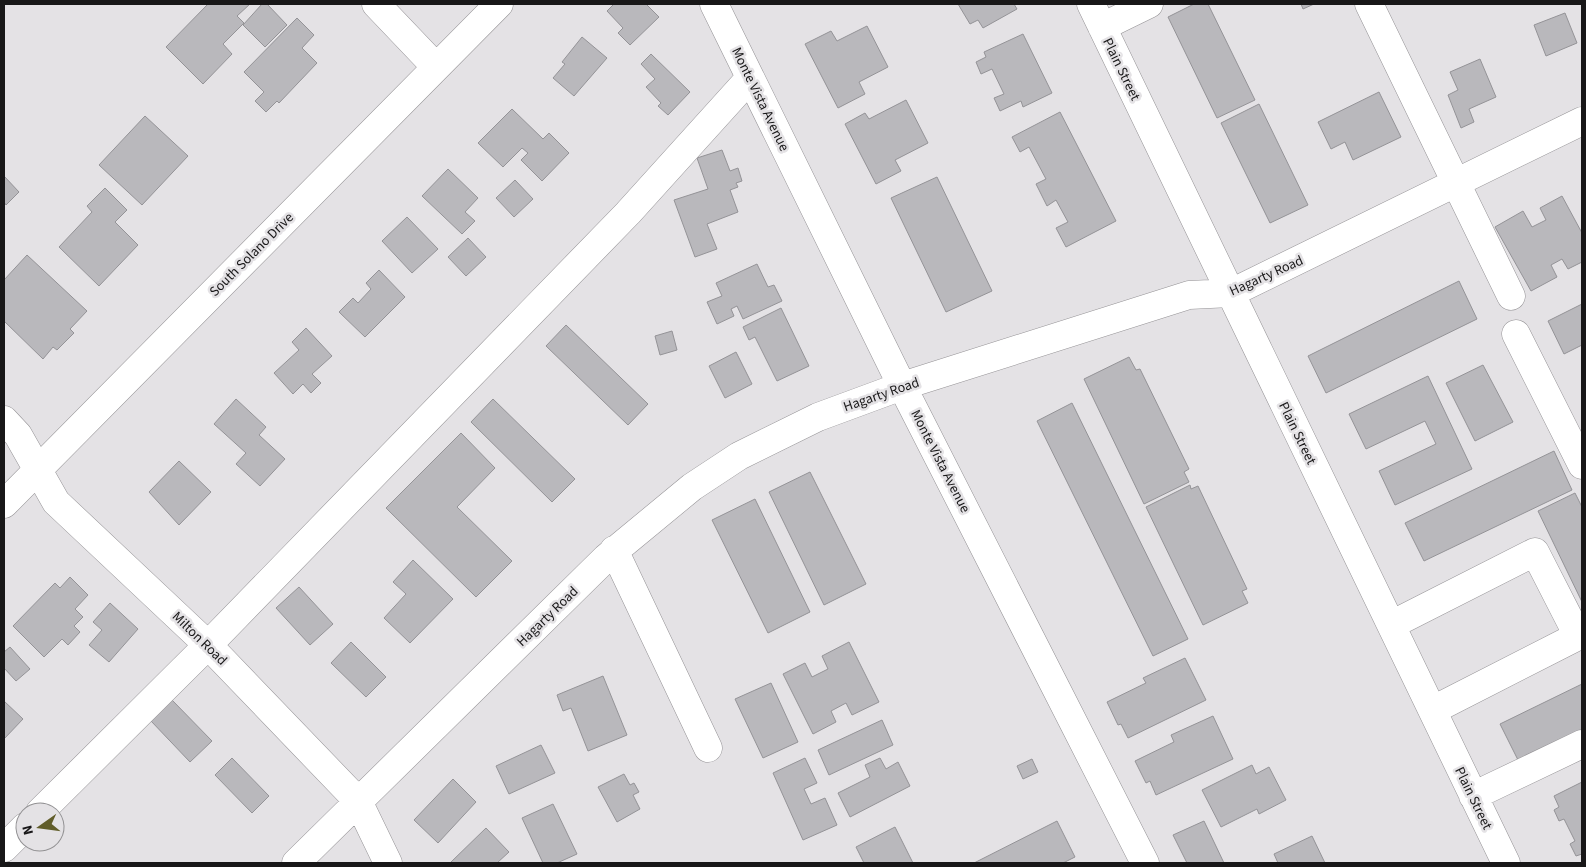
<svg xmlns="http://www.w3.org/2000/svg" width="1586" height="867" viewBox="0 0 1586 867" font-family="'Source Sans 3',sans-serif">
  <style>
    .building { fill: #b9b8bc; stroke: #949397 }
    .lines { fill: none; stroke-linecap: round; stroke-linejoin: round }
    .minor-casing { stroke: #949295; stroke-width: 29 }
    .minor { stroke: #fff; stroke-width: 28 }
    .labels { text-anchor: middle; stroke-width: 5; stroke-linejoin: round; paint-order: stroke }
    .street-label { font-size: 14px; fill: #181718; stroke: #e4e2e5 }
  </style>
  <rect width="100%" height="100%" fill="#e4e2e5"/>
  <path class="building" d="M208 4H250L237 16 244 23 223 44 232 54 203 84 166 47Z
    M262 4H267L287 25 265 47 243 25Z
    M614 4H646L659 17 630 45 618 33 623 28 607 11Z
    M958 4H1014L1017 9 983 28 978 20 970 24Z
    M1194 4H1208L1255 100 1217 118 1168 17Z
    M1301 4H1314L1303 9Z
    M1565 13 1577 43 1546 56 1534 25Z
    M297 18 314 35 302 48 317 63 279 103 277 101 266 112 255 101 264 92 244 72Z
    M867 26 888 67 859 82 865 94 838 108 805 44 831 31 837 41Z
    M1023 34 1052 93 1023 107 1021 101 1000 111 994 98 1004 94 992 69 981 74 976 62 986 57 984 52Z
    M582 37 607 58 574 96 553 78 565 64 562 62Z
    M651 54 690 92 668 115 658 106 661 103 646 87 655 79 641 64Z
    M1480 59 1496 97 1469 109 1474 122 1461 128 1448 95 1458 90 1450 72Z
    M1379 92 1401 137 1353 160 1345 142 1331 149 1318 122Z
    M906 100 928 143 895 160 901 171 876 184 845 124 865 113 869 119Z
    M1259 104 1308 205 1270 223 1221 123Z
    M512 109 543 139 549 133 569 153 542 181 521 160 528 153 522 148 503 167 478 143Z
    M1060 112 1116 221 1066 247 1056 228 1068 222 1056 200 1047 206 1036 184 1046 179 1029 147 1020 152 1012 137Z
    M145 116 188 156 142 205 99 165Z
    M722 150 730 171 738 168 742 181 736 183 738 187 730 190 738 212 707 224 717 249 695 257 674 200 708 189 697 158Z
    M448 169 478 198 465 212 475 221 462 234 422 196Z
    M4 176 19 192 6 205 4 202Z
    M937 177 992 291 946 312 891 198Z
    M515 180 533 199 514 217 496 198Z
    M105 188 127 210 115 222 138 245 99 286 59 247 92 212 87 206Z
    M1562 196 1582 233V262L1568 269 1562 259 1551 265 1557 277 1531 291 1495 227 1523 211 1532 227 1546 220 1540 208Z
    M407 217 438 249 412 273 382 241Z
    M468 238 486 257 466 276 448 257Z
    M27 255 87 311 70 329 74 333 57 350 53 347 43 359 4 321V280Z
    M757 264 768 287 774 285 782 301 743 319 737 306 731 309 734 316 717 324 707 302 722 296 716 283Z
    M379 270 405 297 365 337 339 312 353 298 358 303 371 289 366 283Z
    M1459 281 1477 319 1326 393 1308 356Z
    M1582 304V345L1564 354 1548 321Z
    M781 308 809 366 777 381 755 337 749 340 743 327Z
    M566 325 648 404 628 425 546 346Z
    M306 328 332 356 312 374 321 383 311 393 303 384 293 394 274 373 299 350 292 342Z
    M672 331 677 350 660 355 655 336Z
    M736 352 752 384 725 398 709 366Z
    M1129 357 1136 370 1140 369 1189 469 1184 472 1189 482 1144 504 1084 379Z
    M1483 365 1513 422 1475 441 1446 383Z
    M1428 376 1472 469 1395 505 1379 471 1436 444 1425 421 1366 449 1349 414Z
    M236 399 266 427 259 435 285 459 260 486 236 464 246 453 214 424Z
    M493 399 575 479 552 502 471 422Z
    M1072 403 1188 639 1153 656 1037 421Z
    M461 433 495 468 457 507 512 561 476 597 386 508Z
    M1554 451 1572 490 1424 561 1405 523Z
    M179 461 211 492 179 525 149 492Z
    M810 472 866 584 824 605 769 492Z
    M1190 485 1191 489 1198 486 1247 589 1242 591 1248 603 1203 625 1146 507Z
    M1575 493 1582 507V602L1538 511Z
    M755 499 810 612 768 633 712 520Z
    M413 560 453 599 410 643 384 618 406 594 393 582Z
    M70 577 88 595 75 609 83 617 74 626 80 632 68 645 62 639 44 657 13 626 55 583 60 588Z
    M299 587 333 624 310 645 276 608Z
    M110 603 138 629 109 662 89 645 102 630 93 622Z
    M351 642 386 677 366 697 331 663Z
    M849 642 879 702 852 715 846 703 831 711 836 722 813 734 783 674 805 663 812 677 828 669 822 656Z
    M10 647 30 669 16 681 4 668V652Z
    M1185 658 1206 700 1128 738 1121 724 1118 725 1107 702 1146 683 1143 678Z
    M603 676 627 735 588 751 571 708 563 711 557 695Z
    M771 683 798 742 763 758 735 699Z
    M1582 684V730L1519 762 1500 724Z
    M172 700 212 741 190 762 151 721Z
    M4 701 23 719 4 739Z
    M1213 716 1233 759 1156 795 1150 781 1146 783 1135 761 1174 742 1171 735Z
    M882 720 893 745 829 775 818 750Z
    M541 745 555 773 509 794 496 766Z
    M232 758 269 796 252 813 215 775Z
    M805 758 817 783 804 789 811 804 825 798 837 825 803 840 773 773Z
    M880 758 886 769 898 762 910 786 850 817 838 793 870 777 865 765Z
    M1032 759 1038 772 1023 779 1017 766Z
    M1252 765 1256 774 1269 767 1286 800 1259 814 1257 809 1221 827 1202 790Z
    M624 774 630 785 634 783 639 792 633 795 640 809 617 822 598 787Z
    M453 779 476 802 438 843 414 820Z
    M1582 782V854L1576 856 1570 844 1575 841 1564 819 1559 821 1554 810 1559 807 1554 796Z
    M553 804 577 854 557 863H543L522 818Z
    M1057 821 1075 857 1063 863H974Z
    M1204 821 1224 863H1187L1173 835Z
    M895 827 913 863H864L856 847Z
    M486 828 509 852 497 863H450Z
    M1312 836 1325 863H1278L1274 854Z"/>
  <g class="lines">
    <defs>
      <path id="minor" d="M376 4 436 67
        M714 4 902 386 1145 863
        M1091 4 1506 863
        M1369 4 1511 296
        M1102 27 1149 4
        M1516 334 1582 465
        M4 420 18 435 56 502 208 645 358 801 388 863
        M4 504 499 4
        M614 550 708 748
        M1391 625 1535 552 1578 636 1433 710
        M1473 796 1582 744
        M40 812 208 645 628 213 750 78
        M4 848 25 827
        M296 863 606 558 692 487 739 456 818 417 902 386 1189 295 1231 293 1582 121"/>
    </defs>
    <use href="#minor" class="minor-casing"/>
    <use href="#minor" class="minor"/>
  </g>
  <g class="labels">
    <g class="street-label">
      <text transform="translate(1122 69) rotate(64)" y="5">Plain Street</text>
      <text transform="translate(761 99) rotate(64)" y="5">Monte Vista Avenue</text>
      <text transform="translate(251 254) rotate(-45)" y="5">South Solano Drive</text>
      <text transform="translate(1266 275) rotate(-24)" y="5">Hagarty Road</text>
      <text transform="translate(881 394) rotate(-19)" y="5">Hagarty Road</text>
      <text transform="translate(1298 433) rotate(64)" y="5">Plain Street</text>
      <text transform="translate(941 461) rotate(63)" y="5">Monte Vista Avenue</text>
      <text transform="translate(547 616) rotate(-44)" y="5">Hagarty Road</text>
      <text transform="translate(200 638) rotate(44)" y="5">Milton Road</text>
      <text transform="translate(1474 798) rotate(64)" y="5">Plain Street</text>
    </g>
  </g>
  <rect width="1586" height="867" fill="none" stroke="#181718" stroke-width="10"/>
  <g transform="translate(40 827) rotate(256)"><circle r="24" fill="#e4e2e5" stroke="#929193"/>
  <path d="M0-4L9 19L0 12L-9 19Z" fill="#615d2a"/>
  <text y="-8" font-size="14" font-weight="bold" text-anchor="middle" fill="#181718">N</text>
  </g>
</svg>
